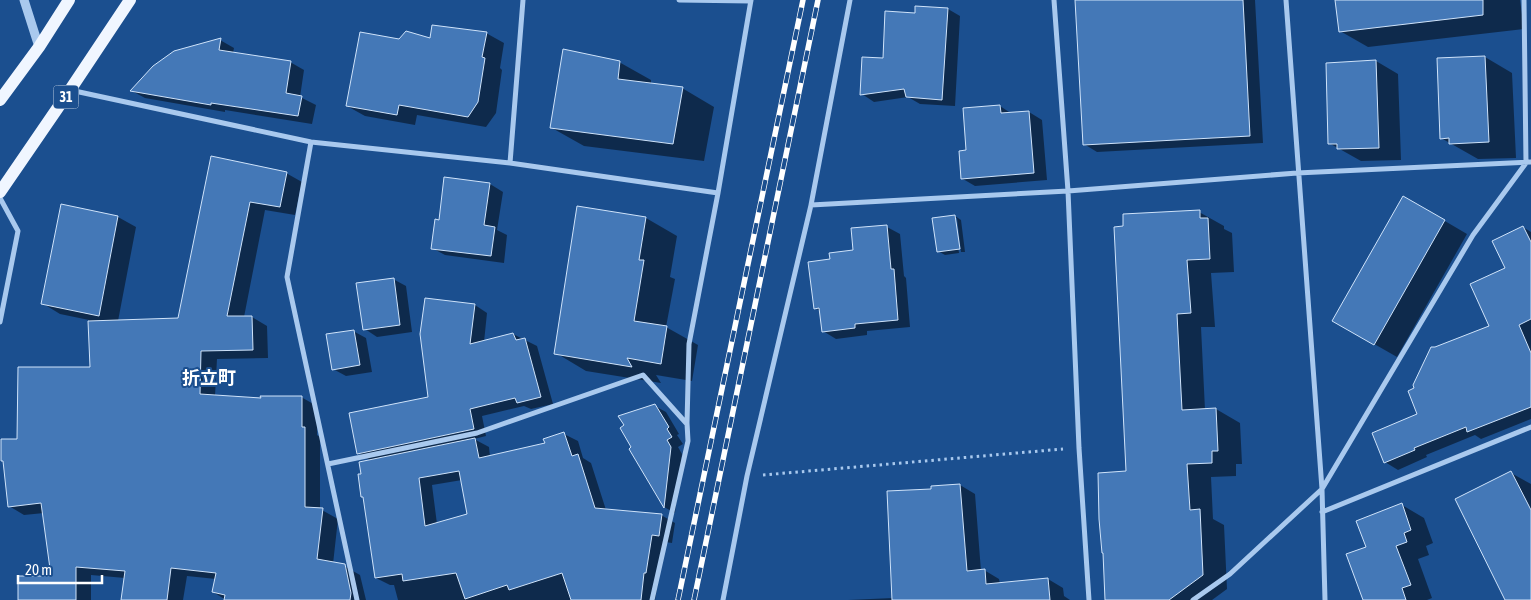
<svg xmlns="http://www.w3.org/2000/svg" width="1531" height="600" viewBox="0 0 1531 600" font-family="'Asap Condensed','Noto Sans JP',sans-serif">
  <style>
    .shadow { fill: #0007; fill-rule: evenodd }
    .building { fill: #4478b7; stroke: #cfe3fa; fill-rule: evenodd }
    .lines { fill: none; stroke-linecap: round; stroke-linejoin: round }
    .path { stroke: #a9c9ee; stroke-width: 3; stroke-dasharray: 2.5 4; stroke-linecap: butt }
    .minor { stroke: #a9c9ee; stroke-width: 5 }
    .tertiary { stroke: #a9c9ee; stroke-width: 9 }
    .primary { stroke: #f0f6ff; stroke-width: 12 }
    .rail-casing { stroke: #fff; stroke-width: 5.5 }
    .rail { stroke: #1b4f8f; stroke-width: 4; stroke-dasharray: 11; stroke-linecap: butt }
    .labels { text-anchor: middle; stroke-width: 4; stroke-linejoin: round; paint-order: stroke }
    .shield { fill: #1b4f8f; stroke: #bbcadd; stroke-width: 1 }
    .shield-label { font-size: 14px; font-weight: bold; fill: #fff }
    .quarter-label { font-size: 18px; font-weight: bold; fill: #fff; stroke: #1b4f8f }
  </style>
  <rect width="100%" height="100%" fill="#1b4f8f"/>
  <path class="shadow" d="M1076 0H1255L1263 143 1097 152 1084 144Z
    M1336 0H1520L1524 29 1368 47 1340 31Z
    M948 9 960 16 955 106 920 104 908 97 874 102 862 94 916 14Z
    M486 33 504 43 500 68 502 70 496 113 486 127 417 115 415 125 365 116 347 106 400 40H431Z
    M220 40 234 48 233 53 290 62 304 70 300 97 316 105 312 124 225 110V112L145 98 132 91Z
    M1485 57 1512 73 1516 158 1478 159 1441 138Z
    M1376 61 1398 74 1401 160 1361 161 1329 143 1327 64Z
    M619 62 651 80V84L682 88 714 107 704 161 584 146 552 128Z
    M1000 106 1012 114 1029 112 1042 120 1047 180 975 186 963 179 968 152Z
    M212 158 286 173 302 182 295 215 265 210 244 317H252L267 326 268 358 217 359 215 396 262 399 301 397 317 406V435L320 437V509L338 519 333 564 344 566 360 575 366 600H226L213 592 216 579 187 576 183 600H122L125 578 91 575V600H19L53 577 44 513 24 515 9 506 18 453 91 368 89 320 60 314 42 303 62 206 118 217 136 227 118 321 179 319Z
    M445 179 490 184 503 192 497 230 507 235 504 263 445 255 432 248 440 221Z
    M1404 197 1467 234 1397 357 1334 321Z
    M1199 212 1224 226V229L1232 233 1234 272 1211 273 1215 327H1201L1205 410 1216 409 1240 423 1242 464H1236V476L1211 477 1213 519 1224 525 1227 589 1212 600H1106L1127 472Z
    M955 216 961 220 965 252H961L957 218H954L959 253 945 255 938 251Z
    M646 218 677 236 670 277 675 279 666 327 698 345 692 381 656 375 661 383 586 371 556 353Z
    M887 227 900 234 904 276 906 278 910 327 867 331V335L836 339 823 331 820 311 815 308 831 260 854 251Z
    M1523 227 1531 232V419L1481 439 1475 435 1426 455 1427 457 1398 470 1385 462 1419 415 1416 389 1490 327 1507 269Z
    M393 279 406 286 412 332 377 337 365 329Z
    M475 305 487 313 484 342 513 334 537 346 553 404 531 409 524 406 482 416 486 436 474 439 489 447 490 457 546 444 564 434 578 441 583 458 591 463 606 510 661 515 675 523 672 543 665 542 655 600H398L394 585H390L376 578 364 498 362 496 363 475 372 461 358 453 429 398ZM462 480 468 515 437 524 432 485Z
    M353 331 366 338 372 372 346 376 333 369Z
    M655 406 666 412 679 434 677 435 683 444 678 447 682 454 675 513 664 507 630 449Z
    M1511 473 1531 484V600H1506Z
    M960 485 975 494 981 571 984 570 999 579 1000 584 1048 579 1063 588 1064 596 1070 600H848L893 598 933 490Z
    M1402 505 1424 518 1433 543 1426 546 1429 555 1418 559 1432 598 1427 600H1365L1367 548Z"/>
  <path class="building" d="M1075 0H1243L1250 136 1083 145Z
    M1335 0H1483V15L1339 32Z
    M915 6 948 8 942 100 906 97 904 89 860 95 862 57 883 58 885 11 915 13Z
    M432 25 487 32 482 57 485 58 478 102 468 117 399 105 397 115 346 106 360 32 399 39 406 31 430 38Z
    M221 38 219 50 291 61 286 93 302 96 298 116 211 103V105L130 91 153 66 174 51Z
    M563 49 620 61 618 79 683 87 673 144 550 128Z
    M1485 56 1489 142 1449 144V138L1440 139 1437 58Z
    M1376 60 1379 148 1337 149V144H1328L1326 63Z
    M1000 105 1001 113 1029 111 1034 173 961 179 959 151 966 150 963 108Z
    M211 156 287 172 280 207 250 202 227 316H252L253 350 201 351 200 394 261 398 260 396H302V427H305V507L323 508 317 559 345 564 351 593 350 600H224L225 595 212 592 216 573 171 568 167 600H121L125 571 76 567V600H18V576H51L41 503 8 507 3 461H1V439H17L18 367H90L88 321 178 318Z
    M444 177 490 183 484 225 495 227 491 256 431 249 435 219 439 220Z
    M1403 196 1445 220 1374 345 1332 321Z
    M61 204 118 216 99 316 41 304Z
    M577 206 646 217 639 260H644L634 321 667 326 661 364 627 358 632 367 554 354Z
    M1200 210V218H1208L1210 259 1187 260 1191 313 1177 314 1182 410 1216 408 1218 451H1212V463L1187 464 1190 510 1200 509 1203 575 1169 600H1105L1103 553H1102L1099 519 1098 473 1126 471 1114 227 1123 226V214Z
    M955 215 960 249 937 252 932 218Z
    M887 225 891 269H894L898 320 855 324V328L822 332 819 308 814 309 808 262 830 259 829 253 853 250 851 228Z
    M1523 226 1531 242V319L1519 325 1531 353V407L1467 432 1466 427 1414 448 1415 450 1384 463 1372 433 1417 414 1408 391 1414 388 1413 385 1431 347H1435L1489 326 1470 284 1505 268 1492 241Z
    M394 278 400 325 363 330 356 283Z
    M425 298 475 304 470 344 513 333 516 340 525 338 541 397 517 403 515 398 470 409 474 429 357 454 349 413 428 397 420 334Z
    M354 330 360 365 332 370 326 334Z
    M655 404 669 427 667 429 672 437 667 440 671 447 664 508 629 449 631 447 620 428 624 425 618 416Z
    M564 432 572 456 578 454 595 508 662 514 659 536 652 535 646 573H644L641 600H571L562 573 509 590 507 585 465 599 456 573 403 581 402 574 375 578 363 497H361L358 474H361L359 462 475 438 479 458 545 443 543 439ZM459 471 467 514 425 526 419 478Z
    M1511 471 1531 510V600H1505L1455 499Z
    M960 484 967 571 985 569 986 584 1048 578 1050 600H892L887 491 931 489V486Z
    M1402 503 1411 530 1404 533 1407 542 1396 546 1411 585 1402 588 1406 600H1363L1346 554 1366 547 1356 521Z"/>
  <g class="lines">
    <path class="path" d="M763 475 1063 449"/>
    <path class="minor" d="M679 0 751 1
      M1054 0 1068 191 1079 448 1089 600
      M1286 0 1322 489 1325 600
      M70 90 311 142 510 163 718 193
      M311 142 287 277 357 600
      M510 163 523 0
      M0 198 18 231 0 322
      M811 205 850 0
      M328 464 477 433 643 375 686 423
      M1322 512 1531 427
      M652 600 688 441 687 423 689 344 718 193 751 0
      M723 600 747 476 811 205 1068 191 1297 173 1531 162
      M1193 600 1230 574 1322 489 1473 235 1526 163 1524 0"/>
    <path class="tertiary" d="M24 0 39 47"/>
    <path class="primary" d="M0 100 39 47 69 0
      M0 192 70 90 130 0"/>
    <defs>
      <path id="rail" d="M678 600 803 0
        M694 600 818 0"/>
    </defs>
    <use href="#rail" class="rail-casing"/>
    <use href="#rail" class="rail"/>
  </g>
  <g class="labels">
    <rect class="shield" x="53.5" y="85.5" width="25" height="23" rx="4"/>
    <g class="shield-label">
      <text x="66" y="102">31</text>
    </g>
    <g class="quarter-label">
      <text x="209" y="384">折立町</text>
    </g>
  </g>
  <path d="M18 575v8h84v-8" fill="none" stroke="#ffffff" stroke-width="2.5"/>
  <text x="25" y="575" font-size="15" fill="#ffffff" stroke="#1b4f8f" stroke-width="4" paint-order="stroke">20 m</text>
</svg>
